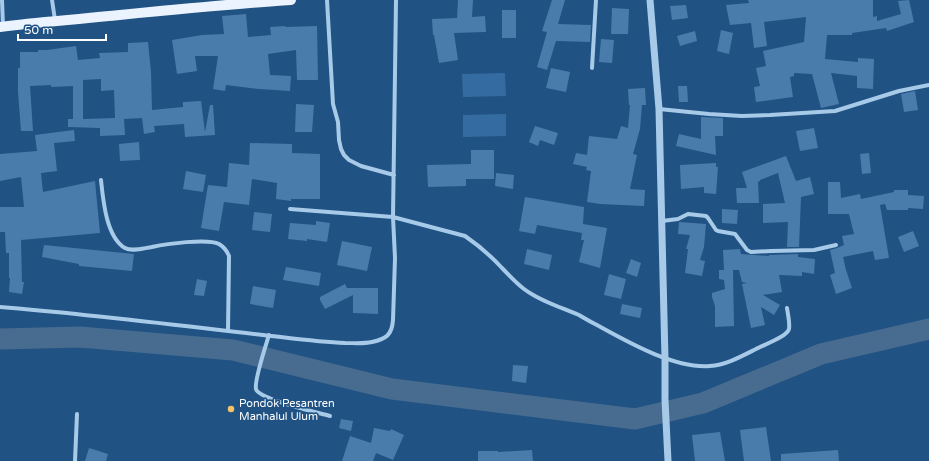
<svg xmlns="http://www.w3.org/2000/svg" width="929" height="461" viewBox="0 0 929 461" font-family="'Varela Round',sans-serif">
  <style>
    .green { fill: #346ca1 }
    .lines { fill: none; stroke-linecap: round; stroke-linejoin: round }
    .river { stroke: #486c8f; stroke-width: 21 }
    .building { fill: #497cab; fill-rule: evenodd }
    .minor { stroke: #a7cae9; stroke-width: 4 }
    .tertiary { stroke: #a7cae9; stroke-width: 7 }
    .primary { stroke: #eaf3fe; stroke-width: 10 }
    .poi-dot { fill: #f6c368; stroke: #205283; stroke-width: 1.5 }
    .labels { text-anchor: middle; stroke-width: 3.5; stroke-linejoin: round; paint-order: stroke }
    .poi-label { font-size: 11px; fill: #fff; stroke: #205283; text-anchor: start }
  </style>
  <rect width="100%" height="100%" fill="#205283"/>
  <path class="green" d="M505 73 506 96 463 97 462 74Z
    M506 114V136L463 137V115Z"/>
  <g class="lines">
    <path class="river" d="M0 339 80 337 233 350 392 389 635 419 703 403 821 354 929 329"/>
  </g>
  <path class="building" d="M458 0H473L472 17 485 16 486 32 454 33 458 60 439 63 434 35H433L432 19 457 18Z
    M552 0H565L558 24 591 25 590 42 556 41 547 70 537 67 547 32 542 31Z
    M748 0H873V17L877 16V21L901 14 898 1 909 0 914 22 887 31 886 28 852 33V35H827L825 59 858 62V58L874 59 873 89 857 88V76L831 73 839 104 821 108 812 74 794 73V76L790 77 793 97 756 102 754 87 760 86 756 68 766 66 763 51 804 42 806 17 764 22 767 46 754 48 751 23 730 25 726 5 749 3Z
    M686 5 688 18 672 20 670 6Z
    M612 8 629 9 628 34H611Z
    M502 10H516V38H502Z
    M246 14 248 37 271 35 270 27 285 26V27L317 26 318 80H297L296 50 268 54 270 75 291 76 290 91 259 89 226 85 225 91 213 89 218 56H195L197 71 177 74 172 40 202 35 224 34 222 16Z
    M721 30 733 33 729 54 717 51Z
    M695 31 697 41 680 46 677 36Z
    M601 39 614 40 612 63 599 62Z
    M148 42 151 72 152 110 183 107V102L201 101 205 132 210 105H213L215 135 185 137 184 124 154 126 155 132 144 134 142 118 124 119 125 135 100 136V128L68 127V119H73V86L51 87V85L30 86 33 131H21L18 92V68H20V52H38V50H47L76 46 78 60 100 58 99 53 128 52V43ZM101 79V91L114 90 115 118 83 119V80Z
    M551 68 570 72 566 92 546 88Z
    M678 86H687L688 102H679Z
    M645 88 646 105H642L640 129 633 154 637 155 630 189 645 190 644 206 600 204 587 202 591 171 586 170 587 167 573 164 576 153 587 155 589 136 617 139 621 126 628 128 630 105H629L628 89Z
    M915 91 918 110 904 112 901 94Z
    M296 104 314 105 312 132H295Z
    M701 117 723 118V136H715L716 155 676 146 679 134 701 139Z
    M535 126 558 133 554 145 540 140 538 146 529 142Z
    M814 128 818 148 800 151 796 131Z
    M74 130 75 141 54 143 57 171 41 173 43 192 95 181 100 233 21 240 22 282H24L22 294 9 292 10 278H9V253H6L5 232H0V207H24L21 177 0 181V154L37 151 35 135Z
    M139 142 140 160 120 161 119 144Z
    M250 143 292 144V153L320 154V199H291V201L276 199 277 183 252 179 249 205 224 202 219 231 201 228 208 185 227 187 229 163 249 165Z
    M471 150H494V179H466V186L428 187 427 165 471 164Z
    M869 153 871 173 862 174 860 154Z
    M786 156 796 181 810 177 814 194 801 197 799 247H787L788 222 763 223V204L785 203 778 173 760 180V181L758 182 759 203H737L736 188H747L742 172Z
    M716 163V167H718L716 194 704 193V187L681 189 680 165Z
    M186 171 206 175 203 192 183 189Z
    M496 173 514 175 513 189 495 186Z
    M828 182H840L841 198 860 194 861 199 894 192V190H908V195L924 196 923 209 908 208V210H887L885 204 880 205 889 258 875 260 873 251 843 257 846 270 852 288 836 294 830 275 835 273 830 250 837 248 844 245 842 236 854 234 849 214H828Z
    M525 197 584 207 583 224 607 228 600 268 579 262 584 240H581L582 233 537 225 535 234 519 231Z
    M722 209 738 210 737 224 722 223Z
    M254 212 272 214 270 232 252 230Z
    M316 221 330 223 327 242 307 239V241L288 239 290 223 316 225Z
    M679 222 706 224 704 247 700 260 705 261 702 276 685 273 688 249H686L690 235 678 234Z
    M913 231 919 246 904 252 898 237Z
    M342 241 372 247 367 271 337 265Z
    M44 245 134 254 132 271 79 266V264L42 257Z
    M527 249 552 255 549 270 524 264Z
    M740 249 741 254 769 256V255L798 254V257L815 259 814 274 802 272V276L779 275 782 292 763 295 780 305 774 315 761 307 765 325 751 328 742 284 747 283 742 282 739 270H733L734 326 715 327V306L712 297V293L725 289 724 280 719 279V270H724L723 250Z
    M631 259 641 263 637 277 626 273Z
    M286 267 321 273 319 286 283 280Z
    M609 274 626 279 621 299 604 295Z
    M197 279 207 281 204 296 194 295Z
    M345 284 347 288H378V314L353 313V295L325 309 320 300V297Z
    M253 286 276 290 273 308 250 304Z
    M622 304 642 308 640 318 620 314Z
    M513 365 528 366 526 383 512 381Z
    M341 419 353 421 351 431 339 428Z
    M766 427 771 461H744L740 430Z
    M374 428 390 431 391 429 404 435 393 460 376 453 373 461H342L350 436 371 443Z
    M720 432 725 461H695L692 435Z
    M89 448 108 454 106 461H85Z
    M532 450 533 461H478V451H498V452Z
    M838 450 839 461H781V454Z"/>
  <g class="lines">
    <path class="minor" d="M2 0 3 26
      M52 0 55 20
      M327 0 333 104 338 122 339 140 341 149 344 155 349 160 361 166 394 175
      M592 68 596 0
      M659 109 709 114 742 116 770 115 835 111 899 91 929 85
      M101 180C103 199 106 237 125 248 132 252 144 248 152 247 166 244 207 238 219 244 224 247 227 251 229 256L228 331
      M290 209 393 217 465 236C478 245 491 256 502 268 509 275 516 283 524 289 540 301 560 307 579 315 584 318 589 321 595 324 626 341 674 369 710 366 726 365 742 356 756 349 763 345 787 337 789 329 790 323 788 315 787 308
      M662 221 678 219 688 214 706 216 708 218 716 230 718 231 735 234 747 250 751 252 771 251 814 250 836 245
      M0 307C88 314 175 325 263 335 290 338 317 342 345 343 354 343 363 344 372 342 386 339 392 335 393 320L395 258 393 217 396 0
      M269 335C266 345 254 381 256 389 258 399 319 413 330 416
      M75 461 77 414"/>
    <path class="tertiary" d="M650 0 659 109 665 359V400L668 461"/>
    <path class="primary" d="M0 27C36 22 73 20 109 16 170 10 230 4 291 0"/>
  </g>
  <circle class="poi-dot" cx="231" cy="409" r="4"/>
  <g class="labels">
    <g class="poi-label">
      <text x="239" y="407">Pondok Pesantren<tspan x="239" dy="13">Manhalul Ulum</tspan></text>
    </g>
  </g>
  <path d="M18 34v6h88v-6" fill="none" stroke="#ffffff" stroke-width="2"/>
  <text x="24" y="34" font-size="12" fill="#ffffff" stroke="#205283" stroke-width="3" paint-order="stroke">50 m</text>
</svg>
